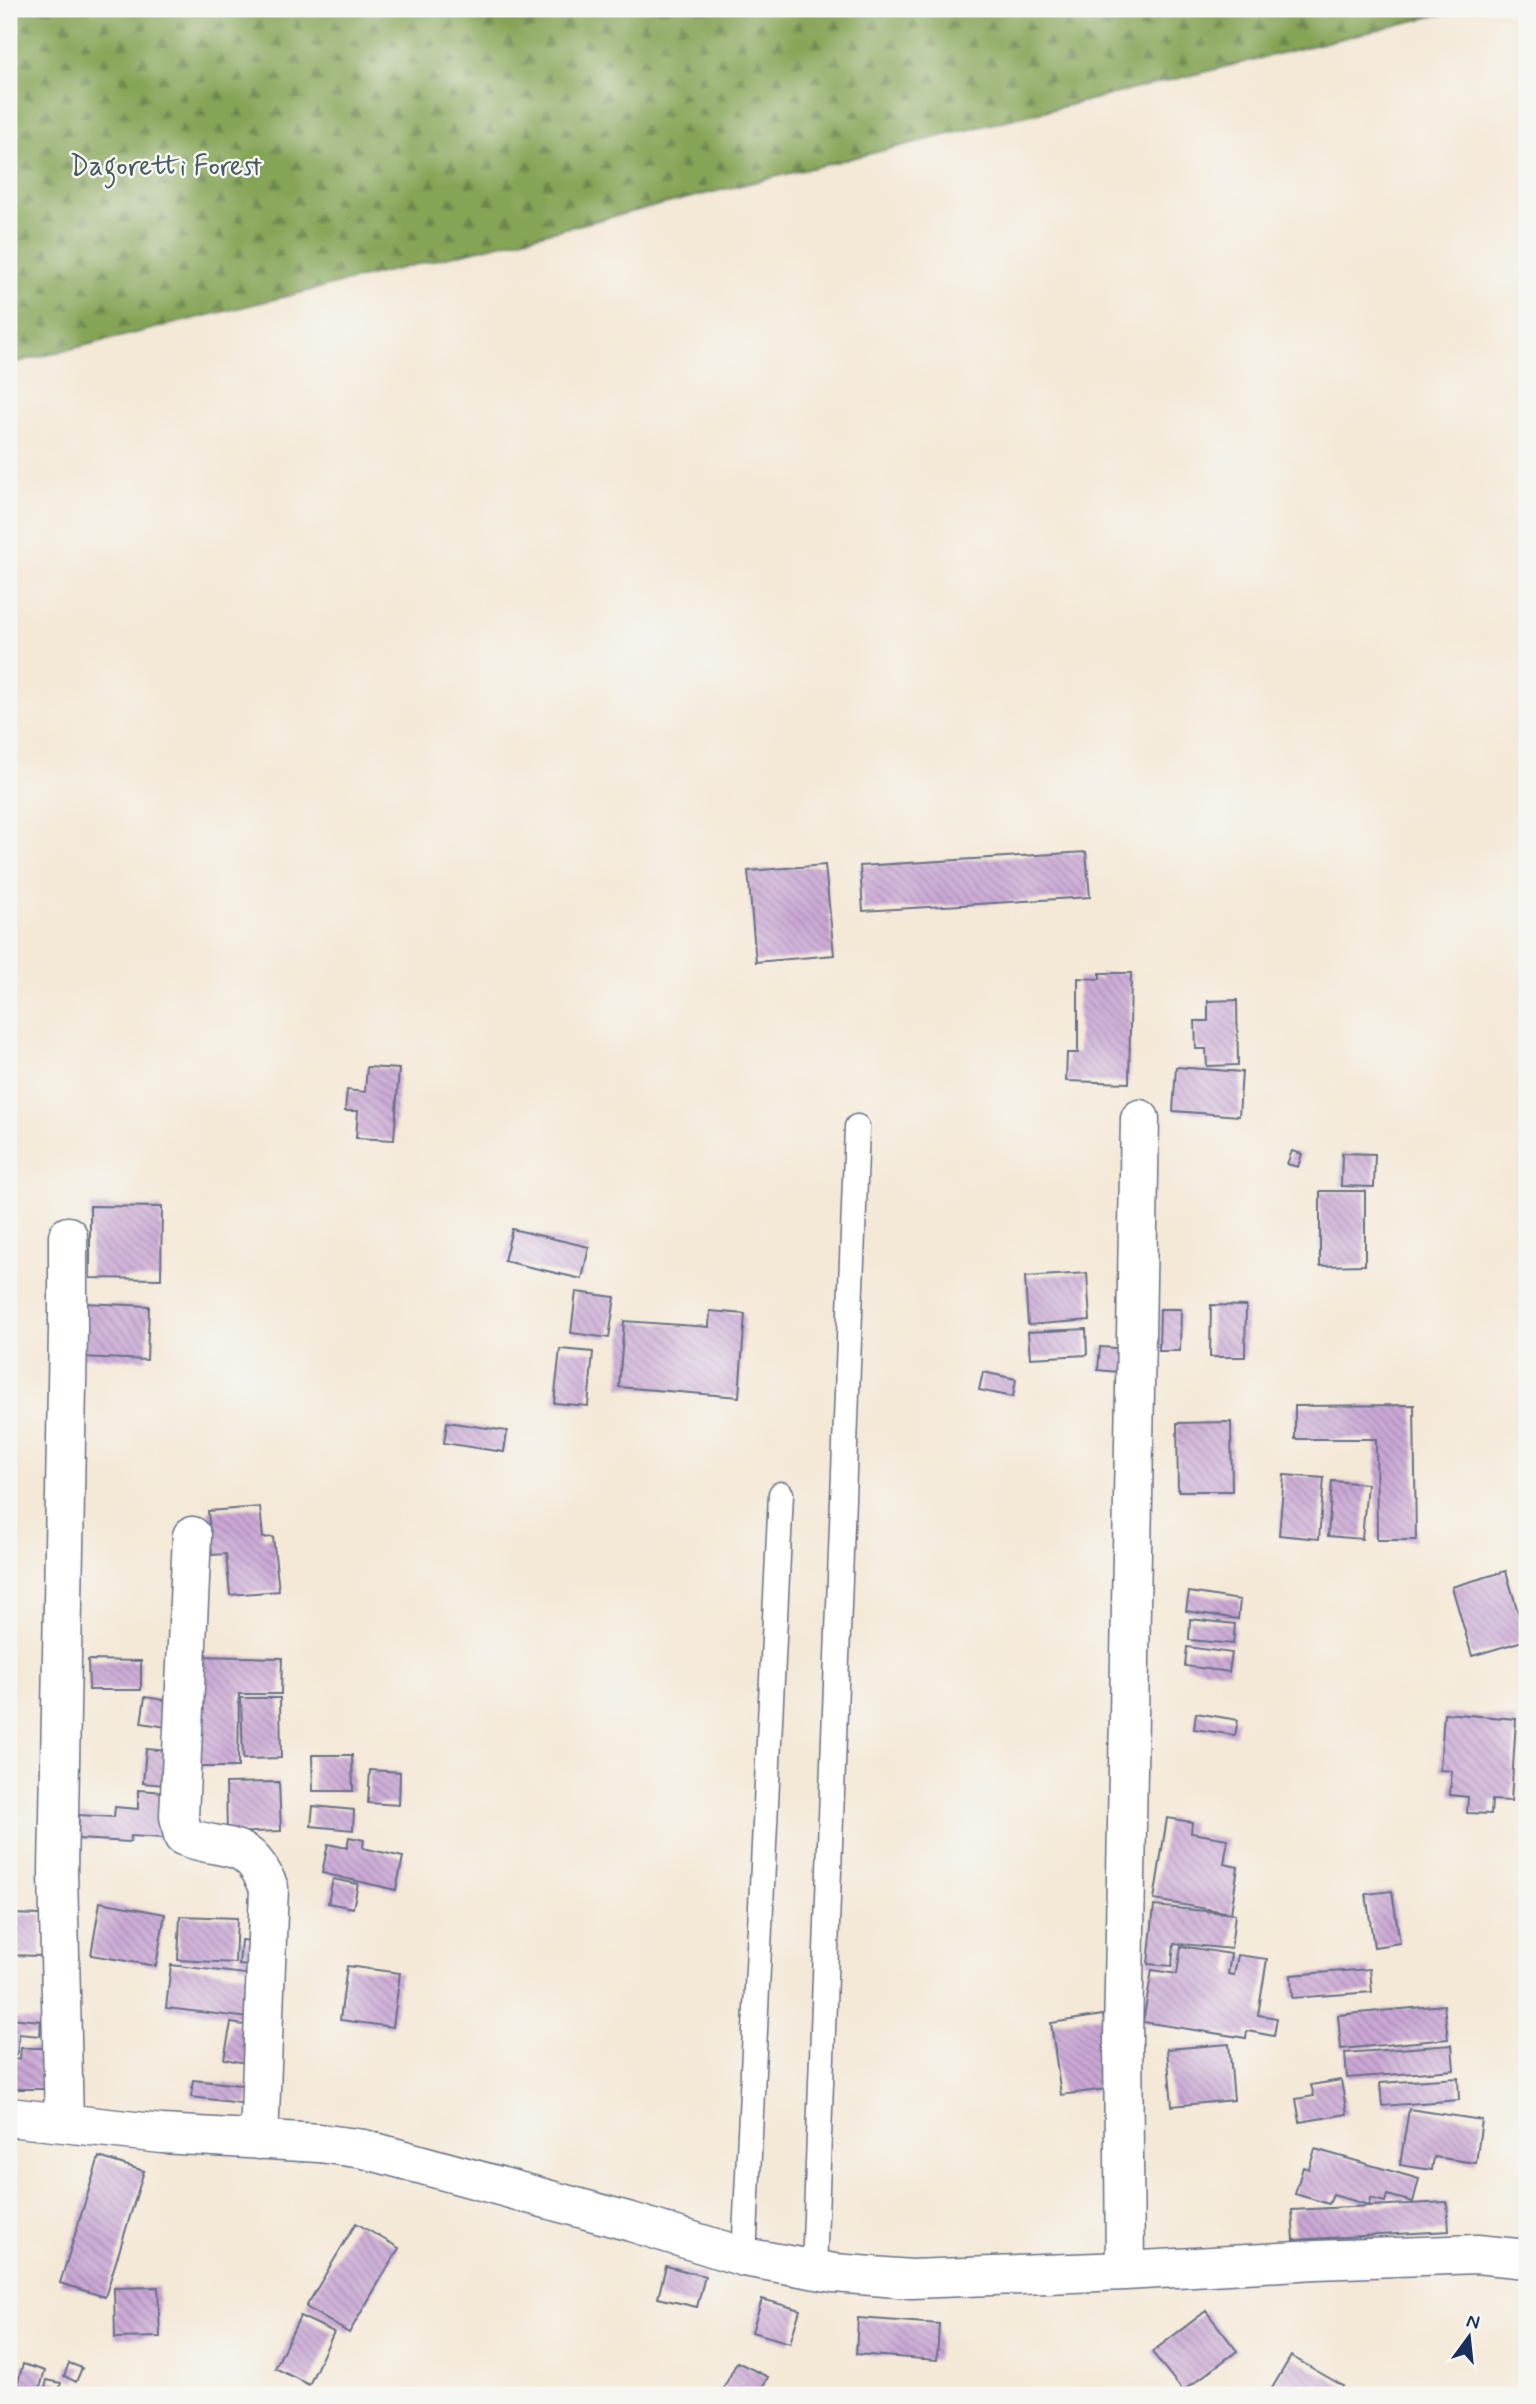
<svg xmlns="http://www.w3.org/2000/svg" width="1536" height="2404" viewBox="0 0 1536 2404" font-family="Mynerve,sans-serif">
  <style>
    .forest { fill: url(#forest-firs); stroke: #506a5a; stroke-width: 2 }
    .building { fill: url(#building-back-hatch) }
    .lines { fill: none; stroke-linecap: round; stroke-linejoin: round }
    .lane-casing { stroke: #677088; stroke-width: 27 }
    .street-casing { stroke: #677088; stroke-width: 41 }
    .lane { stroke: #fff; stroke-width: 24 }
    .street { stroke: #fff; stroke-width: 38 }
    .labels { text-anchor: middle; stroke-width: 5; stroke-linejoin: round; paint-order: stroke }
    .park-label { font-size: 28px; fill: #465a5f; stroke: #f6f6f2 }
  </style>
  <defs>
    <pattern id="forest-firs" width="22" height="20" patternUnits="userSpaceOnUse" patternTransform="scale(1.75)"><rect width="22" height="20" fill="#86a457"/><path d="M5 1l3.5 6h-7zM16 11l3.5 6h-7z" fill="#6d864b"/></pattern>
    <pattern id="building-back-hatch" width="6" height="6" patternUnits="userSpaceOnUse" patternTransform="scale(1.75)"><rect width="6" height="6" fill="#caa7d4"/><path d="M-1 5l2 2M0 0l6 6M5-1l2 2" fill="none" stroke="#a388af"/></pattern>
  </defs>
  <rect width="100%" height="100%" fill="#f6f6f2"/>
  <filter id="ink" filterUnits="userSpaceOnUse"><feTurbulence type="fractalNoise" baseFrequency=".0143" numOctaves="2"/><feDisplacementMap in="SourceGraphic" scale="14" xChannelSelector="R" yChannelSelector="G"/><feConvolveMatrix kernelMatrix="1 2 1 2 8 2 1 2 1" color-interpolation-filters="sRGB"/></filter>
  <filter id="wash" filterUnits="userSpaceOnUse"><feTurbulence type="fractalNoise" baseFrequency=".00686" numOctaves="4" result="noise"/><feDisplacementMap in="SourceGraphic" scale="28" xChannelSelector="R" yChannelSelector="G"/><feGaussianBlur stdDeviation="1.57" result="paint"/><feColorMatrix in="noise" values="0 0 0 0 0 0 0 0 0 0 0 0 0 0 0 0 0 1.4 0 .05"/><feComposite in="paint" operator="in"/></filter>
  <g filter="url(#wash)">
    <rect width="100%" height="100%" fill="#f4e8d6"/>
    <path class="forest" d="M9 9H1462L9 364Z"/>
    <g id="blocks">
      <path class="building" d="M1086 852 1090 897 863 911 860 866Z
        M825 865 834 955 756 962 748 871Z
        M1100 973H1131L1129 1083 1066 1081 1067 1053H1078V978L1100 979Z
        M1237 1000 1238 1065 1207 1066 1206 1049H1196L1195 1021H1208V1001Z
        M367 1067 399 1069 394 1140 356 1138 358 1111H345L347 1090 365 1092Z
        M1176 1067 1242 1072 1239 1116 1173 1111Z
        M1292 1151 1302 1154 1298 1167 1287 1164Z
        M1342 1153 1375 1154 1374 1187 1341 1186Z
        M1320 1191H1365V1265L1320 1266Z
        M90 1206 162 1207 161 1279 90 1278Z
        M512 1229 589 1247 582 1279 504 1261Z
        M1087 1273 1090 1320 1028 1325 1025 1277Z
        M576 1292 615 1297 609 1338 571 1333Z
        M84 1303 149 1306 147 1360 82 1357Z
        M1211 1305 1246 1306 1245 1357H1210Z
        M1160 1309H1181L1180 1351H1159Z
        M710 1311 745 1314 739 1397 619 1387 624 1321 709 1327Z
        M1086 1329 1087 1355 1030 1358 1028 1332Z
        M1100 1347 1131 1349 1128 1373 1098 1370Z
        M560 1349 593 1352 588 1406 554 1403Z
        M983 1372 1016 1379 1013 1397 979 1390Z
        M1414 1405 1416 1540H1377L1376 1439H1295V1406Z
        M447 1422 507 1431 504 1452 444 1443Z
        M1231 1422 1232 1491H1178L1177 1423Z
        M1284 1475 1324 1478 1319 1539 1279 1535Z
        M1332 1481 1367 1484 1362 1539 1328 1536Z
        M260 1507 263 1538 273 1537 279 1591 230 1595 226 1554 212 1555 208 1511Z
        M1506 1571 1526 1640 1472 1656 1452 1587Z
        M1189 1592 1240 1600 1238 1619 1186 1611Z
        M1190 1619 1235 1624 1233 1644 1189 1640Z
        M1187 1647 1232 1653 1229 1672 1185 1666Z
        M197 1656 282 1658 281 1694H239L238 1767H195Z
        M88 1660 141 1661V1690H89Z
        M145 1697 171 1701 167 1727 141 1723Z
        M241 1698H280L281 1758 243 1759Z
        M1196 1713 1238 1720 1235 1735 1194 1729Z
        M1444 1713 1516 1719 1511 1801 1492 1800 1491 1814 1467 1813 1468 1797 1450 1795 1452 1771 1440 1770Z
        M146 1749 168 1751 164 1785 143 1783Z
        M312 1755H352L353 1791H313Z
        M370 1770 400 1772 399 1805 368 1803Z
        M279 1782 281 1831 227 1833 226 1783Z
        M138 1790 166 1792 164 1838 131 1836 130 1842 78 1839 79 1815 114 1817 115 1807 138 1809Z
        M313 1806 354 1810 353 1830 311 1826Z
        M1167 1818 1192 1822 1191 1833 1228 1839 1224 1864 1238 1867 1231 1913 1154 1900Z
        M349 1837 364 1840 363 1848 403 1857 396 1890 322 1873 328 1844 347 1848Z
        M333 1879 358 1884 353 1908 328 1903Z
        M1392 1891 1400 1943 1374 1947 1366 1894Z
        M100 1902 165 1914 156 1966 91 1955Z
        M1154 1906 1235 1914 1231 1949 1174 1943 1172 1966 1148 1964Z
        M9 1914 41 1915V1956L9 1955Z
        M180 1916 237 1918 235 1963 178 1960Z
        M241 1940 261 1942 259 1967 239 1965Z
        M1181 1946 1231 1954 1228 1974 1234 1975 1238 1955 1267 1959 1258 2015 1277 2018 1274 2036 1247 2031 1246 2038 1143 2022 1152 1970 1177 1974Z
        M171 1965 254 1975 249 2018 166 2008Z
        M347 1966 400 1973 393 2027 340 2020Z
        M1370 1969 1372 1992 1292 1998 1291 1975Z
        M1444 2005 1448 2039 1341 2049 1338 2015Z
        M1103 2015 1114 2088 1061 2095 1051 2023Z
        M9 2018 41 2021 40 2036 19 2034 17 2055 9 2054Z
        M231 2023 257 2027 251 2064 224 2059Z
        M1229 2044 1234 2100 1172 2106 1167 2049Z
        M1452 2045 1454 2070 1347 2078 1345 2053Z
        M21 2048H49V2089H9V2060L20 2059Z
        M1458 2078 1459 2100 1382 2106 1380 2083Z
        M193 2080 250 2086 248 2104 191 2097Z
        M1341 2080 1347 2114 1300 2122 1296 2099 1314 2096 1311 2085Z
        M1409 2109 1482 2120 1476 2163 1434 2157 1432 2170 1400 2165Z
        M1315 2149 1419 2179 1413 2202 1387 2195 1385 2202 1370 2198 1369 2205 1333 2195 1329 2204 1295 2194 1303 2167 1309 2169Z
        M99 2157 144 2171 105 2297 60 2283Z
        M1447 2202 1449 2231 1294 2240 1292 2210Z
        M356 2223 399 2248 349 2333 306 2307Z
        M666 2266 705 2276 697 2307 658 2298Z
        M158 2287 160 2337 115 2338 114 2288Z
        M762 2299 800 2310 790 2343 752 2332Z
        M1206 2311 1237 2351 1183 2391 1152 2352Z
        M300 2316 334 2332 309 2385 275 2368Z
        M858 2318 939 2324 937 2360 856 2354Z
        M1291 2356 1343 2386 1337 2395H1268Z
        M737 2362 768 2377 758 2395H720Z
        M69 2363 82 2368 76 2382 64 2376Z
        M23 2364 45 2371 39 2391 17 2385Z
        M47 2380 61 2383 57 2395 44 2393Z"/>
    </g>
  </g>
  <g filter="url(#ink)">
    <use href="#blocks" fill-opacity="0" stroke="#677088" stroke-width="2"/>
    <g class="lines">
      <defs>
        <path id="lane" d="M744 2257 781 1494
          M814 2269 857 1127"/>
        <path id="street" d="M192 1536 179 1816 183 1836C226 1853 247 1835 269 1888L259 2140
          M9 2117 162 2134 319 2143 364 2149 631 2222 744 2257 834 2273 911 2279 1125 2271 1316 2260 1477 2254 1527 2259
          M64 2122 58 1872 68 1331V1236
          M1125 2271 1123 2039 1140 1119"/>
      </defs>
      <use href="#lane" class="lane-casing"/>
      <use href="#street" class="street-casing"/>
      <use href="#lane" class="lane"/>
      <use href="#street" class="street"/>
    </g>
  </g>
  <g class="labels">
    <g class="park-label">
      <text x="166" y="175">Dagoretti Forest</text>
    </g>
  </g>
  <rect width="1536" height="2404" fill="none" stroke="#f6f6f2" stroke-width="35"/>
  <g transform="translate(1469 2337) rotate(15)" stroke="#f6f6f2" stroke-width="5" paint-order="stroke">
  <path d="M0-5L12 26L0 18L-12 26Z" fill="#1b2f5e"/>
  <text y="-10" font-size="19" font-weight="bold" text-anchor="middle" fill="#1b2f5e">N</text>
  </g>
</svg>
